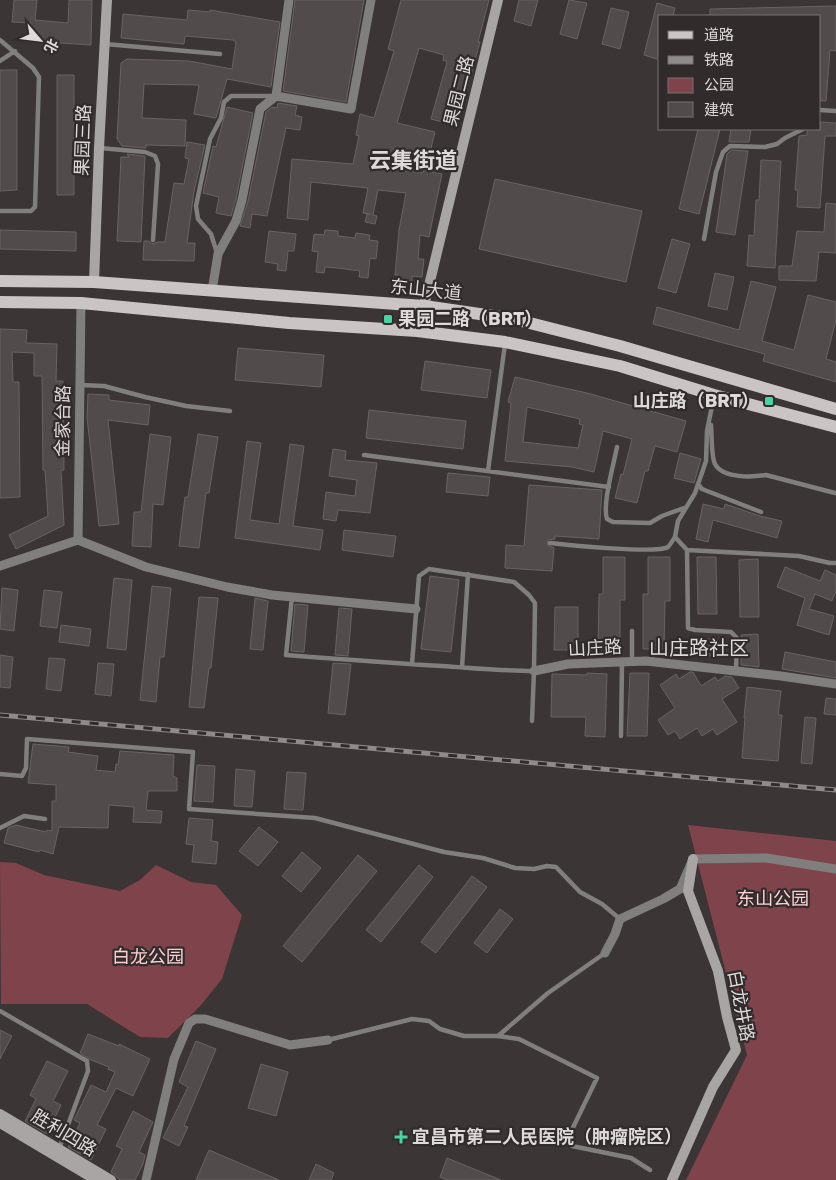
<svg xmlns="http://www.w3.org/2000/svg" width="836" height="1180" viewBox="0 0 836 1180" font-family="Rubik,'Noto Sans SC',sans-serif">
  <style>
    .green { fill: #7f444b }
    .building { fill: #514b4b; stroke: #696363; fill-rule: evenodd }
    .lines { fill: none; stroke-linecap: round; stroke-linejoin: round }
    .lane { stroke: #817e7e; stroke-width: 4.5 }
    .street { stroke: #817e7e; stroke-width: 9 }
    .secondary { stroke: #aaa5a5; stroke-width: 10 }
    .primary { stroke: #cac4c4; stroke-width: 12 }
    .rail-casing { stroke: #908b8b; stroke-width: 5 }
    .rail { stroke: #312b2b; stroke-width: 3; stroke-dasharray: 9; stroke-linecap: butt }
    .poi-dot { fill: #47d49e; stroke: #312b2b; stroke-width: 2 }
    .labels { text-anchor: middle; stroke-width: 4.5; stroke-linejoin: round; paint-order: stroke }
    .street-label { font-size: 18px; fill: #dedada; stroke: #312b2b }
    .poi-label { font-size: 18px; font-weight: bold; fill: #dedada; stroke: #312b2b; text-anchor: start }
    .park-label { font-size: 18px; fill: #fad0d3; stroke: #312b2b }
    .quarter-label { font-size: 20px; fill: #dedada; stroke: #312b2b }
    .district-label { font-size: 22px; font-weight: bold; fill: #dedada; stroke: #312b2b }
  </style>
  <rect width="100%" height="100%" fill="#3b3535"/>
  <path class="green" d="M688 825 836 841V1180H686L747 1055Z
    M0 862 16 863 44 875 120 891 140 880 156 865 191 882 216 885 242 915 222 979 201 1005 168 1038 140 1037 87 1004H1Z"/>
  <path class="building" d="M14 0H37L35 20 68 23 69 0H92L91 45 30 41 31 23 12 22Z
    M295 0H364L346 102 283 91Z
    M401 0H489L478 42H480L457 126 431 119 447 62 443 60 444 55 419 48 397 123 435 132 429 156 394 148 389 169 423 173 424 170 442 174 429 237 420 235 418 259H424L422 277 412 276V281L398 280V275H395L399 230 406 193 378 190 373 215 377 216 375 224 365 222 367 214H370L363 213 368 188 311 182 308 220 287 218 292 159 353 164 359 136 356 135 360 114 374 118 394 51 388 49Z
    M519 0H538L531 26 514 21Z
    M569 0 587 3 577 39 560 34Z
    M657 3 675 8 673 16H660V60L644 55Z
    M836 6V51L830 50 826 101H820V16H710V9Z
    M611 8 629 12 620 49 602 44Z
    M188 10 210 12V10L280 22 271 87 227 79 216 118 194 114 199 85 144 84 142 118 186 120 185 146 146 145V148L122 146 117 139 121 63 127 59 189 61 232 69 236 42 233 40 185 36 184 44 121 38 123 14 187 20Z
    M0 70H17V190L0 191Z
    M57 75H74V195H57Z
    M278 103 297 106 295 115 302 117 300 130 286 128 267 216 252 214 250 228 240 226 248 201 266 112 272 107 277 108Z
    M227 107 253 113 236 199 231 216 216 213 219 197 203 193 213 146 216 147Z
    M820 122 836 123V136H825L820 208 797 207 798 190H795L799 136 807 135V129H820Z
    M698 129H720L699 214 679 209Z
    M731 129H751L749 142H729Z
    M187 142 205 145 194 191 187 243H195L194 261 143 260 144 241H149L153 244 157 242H165L174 183 184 184 189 159 185 158Z
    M731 150 748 151 735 235 716 232 727 154Z
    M127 154 145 156 141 242 117 241 121 157H129Z
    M761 160 781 161 775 268 747 266 749 235 754 236 756 200H759Z
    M495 179 642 211 626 282 479 249Z
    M826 203 836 204V253L819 252 816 281 779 280V266H792L797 231 824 232Z
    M0 230 76 232V251L0 249Z
    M325 230 338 231V236L355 238 356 233 370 235 369 240 378 241 376 259 370 258 368 278 359 277 360 271 338 268 325 267 324 273 316 272 318 252 312 251 314 234 324 235Z
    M269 231 296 234 294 251H288L286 271 277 270 278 264 265 262Z
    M672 239 690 244 676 293 658 288Z
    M715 273 734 277 727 310 708 306Z
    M751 281 776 287 762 341 794 350 808 295 836 302V320L826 359 836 362V382L763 361 765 354 653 324 657 307 739 330Z
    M0 329 27 330 26 343 57 344 56 381H63L64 470H61L64 525 16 549 9 535 48 516 45 470H43L42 376H34V353L12 352 13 382H19L20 497 0 498Z
    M238 348 324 355 321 387 235 380Z
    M425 361 491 370 487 398 421 390Z
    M515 377 587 393 686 421 677 452 655 446 648 471H645L637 503 615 498 621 474 623 475 632 439 603 431 594 472 572 467 505 461 511 403 508 402ZM527 407 580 419 579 424 583 425 578 448 523 442Z
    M88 394 109 395V400L150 405 148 425 108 420 119 524 99 526 87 417Z
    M369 410 466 421 463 449 366 438Z
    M150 434 171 437 163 505 153 504 151 547 132 546 134 512H141Z
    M198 434 218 437 209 493H206L199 548 179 546 185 497H188Z
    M247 441 261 443 250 520 279 524 290 444 304 446 293 526 323 530 320 550 235 538Z
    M333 449 346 451 345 460 377 463 370 513 338 510 336 521 323 519 326 492 355 496 357 480 329 476Z
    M680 453 701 459 694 483 674 478Z
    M448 473 490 477 488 496 446 492Z
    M529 485 602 490 599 539 555 536V539L548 540 547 545 554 548 552 571 505 568 506 545 524 546Z
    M703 504 724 509 725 504 760 516 782 521 777 538 713 520 708 542 696 539Z
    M344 530 396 536 393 557 342 550Z
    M603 557H625V600H620V649L598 648 599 594H603Z
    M648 557H670V601H665L664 649H643V594H648Z
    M697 557H716L717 614H698Z
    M758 559 759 617H740L739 560Z
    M785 567 820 581 825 570 836 575V591L832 601 815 594 809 609 834 616 829 635 797 625 805 598 777 587Z
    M430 576 459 580 451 652 421 649Z
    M114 578 132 580 126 650 107 648Z
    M152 586 171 588 164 657H160L156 702 140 700Z
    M2 588 18 590 14 631 0 629Z
    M44 590 62 592 57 628 40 626Z
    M199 597 218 598 211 668H209L204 708 189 707Z
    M255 598 268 601 263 650 250 649Z
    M295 604 308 605 304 652 291 651Z
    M555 607H578V650H554Z
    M339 608 352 609 348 656 335 655Z
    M61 625 91 629 89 646 59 642Z
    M758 634 759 667 741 665V635Z
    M690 638 710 639V656L689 655Z
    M785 652 836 662V678L782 669Z
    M0 655 13 657 10 688 0 687Z
    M49 658 65 659 61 691 46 689Z
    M98 663 114 664 111 696 95 694Z
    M333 663 351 664 345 715 328 713Z
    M690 672H693L701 686 715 677 718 681 725 676 732 677 739 688 722 699 737 722 717 735 713 729 702 736 697 728 680 739 675 731 668 735 658 720 675 708 660 685 676 674 679 679Z
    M587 673 607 674 605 737 585 736 586 717H551L552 674 587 675Z
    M630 673H649L647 736H627Z
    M747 687 781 691 778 715H782L778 761 742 758 745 717 744 718Z
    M826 698 836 699V715L824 714Z
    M805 717 816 718 812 764 801 763Z
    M33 744 69 747 68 752 98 756 96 770 115 772 116 764 118 765 120 751 174 755 173 776 177 778V791H148L146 810 162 811 161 823 133 822 134 807 109 805 108 828 59 827 53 854 40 850 39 852 4 843 8 828 16 825 46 832 47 830 52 831V801H56V785L28 783Z
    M197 765 215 766 213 802 194 801Z
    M236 769 255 771 252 807 234 806Z
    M287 772 306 773 303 810 284 809Z
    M189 818 213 820 211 841 218 842 216 864 192 862 194 845 186 844Z
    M259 827 278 842 258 866 239 851Z
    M302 852 321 868 301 892 282 876Z
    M358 855 377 871 302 962 283 946Z
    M419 865 433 877 381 942 366 930Z
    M472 876 487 887 436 953 421 942Z
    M500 909 513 919 487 953 474 943Z
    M0 1030 12 1036 0 1059Z
    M88 1034 119 1046V1044L150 1059 133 1096 116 1088 97 1125 106 1129 91 1160 68 1147 80 1123 74 1120 91 1085 106 1092 115 1072 108 1069 109 1067 91 1060 80 1053Z
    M196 1041 216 1049 184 1126 188 1127 179 1146 163 1138 188 1087 179 1082Z
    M47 1061 68 1071 53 1101 61 1105 47 1134 25 1121 36 1099 30 1095Z
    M261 1064 288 1072 276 1116 248 1108Z
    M133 1111 153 1122 139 1152 145 1155 143 1164 135 1180H120L111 1172 122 1149 116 1146Z
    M209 1150 279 1180H196Z
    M447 1158 501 1180H447L440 1177Z
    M316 1164 334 1173 331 1180H309Z"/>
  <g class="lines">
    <path class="lane" d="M0 40 33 68 39 77 35 207 31 211H0
      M105 44 220 54
      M0 61 15 51
      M820 110 836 111
      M100 148 145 152 155 156 158 164 153 240
      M704 239 716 172 723 152 730 146 765 147 777 144 785 138 803 129
      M217 253 211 234 198 219 196 206 210 139 221 118 224 102 231 96H273
      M80 385 104 386 145 397 186 406 230 411
      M714 396 707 431 706 461 695 493 678 521 675 537 687 550 799 556 830 563H836
      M711 425C712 435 711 456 715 464 723 479 753 477 766 475L835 493
      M617 447C614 463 602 505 607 519L613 522 650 523 662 516 684 508
      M364 455 609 487
      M488 471 505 344
      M698 484 702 489 761 512
      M550 543C567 545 657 554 668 547 670 545 673 540 675 537
      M687 550 688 628 695 630 731 632 737 638 736 671
      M292 597 286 655C338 659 390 663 442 666 473 668 504 671 534 671L535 603 529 595 514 582 429 569 419 576 412 664
      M632 631V662
      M462 667 468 574
      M532 721 534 671
      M621 736 622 662
      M0 774 22 776 26 768 27 739 193 752 189 809 315 818 444 852 483 858 515 868 534 869 547 866 556 867 580 892 602 904 620 919
      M0 828 24 816 45 819
      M0 1011 87 1061 88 1071 59 1149
      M498 1036 548 993 605 953
      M328 1040 412 1019 429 1021 440 1029 464 1036H498L519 1039 597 1078 566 1142 572 1146 631 1158 650 1170"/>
    <path class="street" d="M276 96 289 0
      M212 291 218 254 236 221 242 200 260 109 276 96 351 109 371 0
      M78 540 81 303
      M0 566 78 540 146 567 227 587 272 595 416 609
      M534 671 568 664 646 661 781 676 836 684
      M605 953 615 934 620 919 663 899 680 889 693 859 766 858 836 869
      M146 1180 174 1059 189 1023 195 1019H205L290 1045 328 1040"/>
    <path class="secondary" d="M94 282 99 148 107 0
      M424 306 498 0
      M0 1114 111 1180
      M0 1123 96 1180
      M672 1180 713 1087 736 1050 727 1017 718 971 688 891 693 859"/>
    <path class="primary" d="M0 281 94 282 424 306 514 319 620 346 836 409
      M0 302 81 303 289 323 417 331 505 342 620 366 714 395 836 427"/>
    <defs>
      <path id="rail" d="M0 715 836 790"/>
    </defs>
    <use href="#rail" class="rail-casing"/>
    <use href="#rail" class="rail"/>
  </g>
  <g class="poi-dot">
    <rect x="383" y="314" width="10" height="10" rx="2.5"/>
    <rect x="764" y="396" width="10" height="10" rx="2.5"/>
    <path d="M398.5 1129.5h5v5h5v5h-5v5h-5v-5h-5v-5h5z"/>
  </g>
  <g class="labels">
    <g class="street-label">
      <text transform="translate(459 91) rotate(-76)" y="6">果园二路</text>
      <text transform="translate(83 140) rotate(-88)" y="6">果园三路</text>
      <text transform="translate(426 290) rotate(6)" y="6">东山大道</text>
      <text transform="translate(63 421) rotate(-89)" y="6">金家台路</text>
      <text transform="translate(595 648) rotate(-3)" y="6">山庄路</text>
      <text transform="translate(741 1006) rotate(79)" y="6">白龙井路</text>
      <text transform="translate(64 1133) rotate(31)" y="6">胜利四路</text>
    </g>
    <g class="poi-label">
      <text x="398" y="325">果园二路（BRT）</text>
      <text x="759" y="407" text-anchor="end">山庄路（BRT）</text>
      <text x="412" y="1143">宜昌市第二人民医院（肿瘤院区）</text>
    </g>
    <g class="park-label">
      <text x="773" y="905">东山公园</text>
      <text x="148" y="963">白龙公园</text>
    </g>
    <g class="quarter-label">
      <text x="699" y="655">山庄路社区</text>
    </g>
    <g class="district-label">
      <text x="413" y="168">云集街道</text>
    </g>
  </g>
  <rect x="658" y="15" width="162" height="115" fill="#312b2b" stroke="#767171"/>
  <rect x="668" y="31" width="25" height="8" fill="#cac4c4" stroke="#767171"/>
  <text x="704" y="40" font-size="15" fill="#dedada">道路</text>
  <rect x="668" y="56" width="25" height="8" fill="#908b8b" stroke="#767171"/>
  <text x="704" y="65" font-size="15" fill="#dedada">铁路</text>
  <rect x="668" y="78" width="25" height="15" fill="#7f444b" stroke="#767171"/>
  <text x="704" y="90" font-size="15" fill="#dedada">公园</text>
  <rect x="668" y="102" width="25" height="15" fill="#514b4b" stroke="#767171"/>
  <text x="704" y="115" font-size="15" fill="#dedada">建筑</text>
  <g transform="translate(40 40) rotate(118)" stroke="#312b2b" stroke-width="4" paint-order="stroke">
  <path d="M0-4L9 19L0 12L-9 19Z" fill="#dedada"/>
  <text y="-8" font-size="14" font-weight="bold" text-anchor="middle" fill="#dedada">北</text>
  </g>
</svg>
